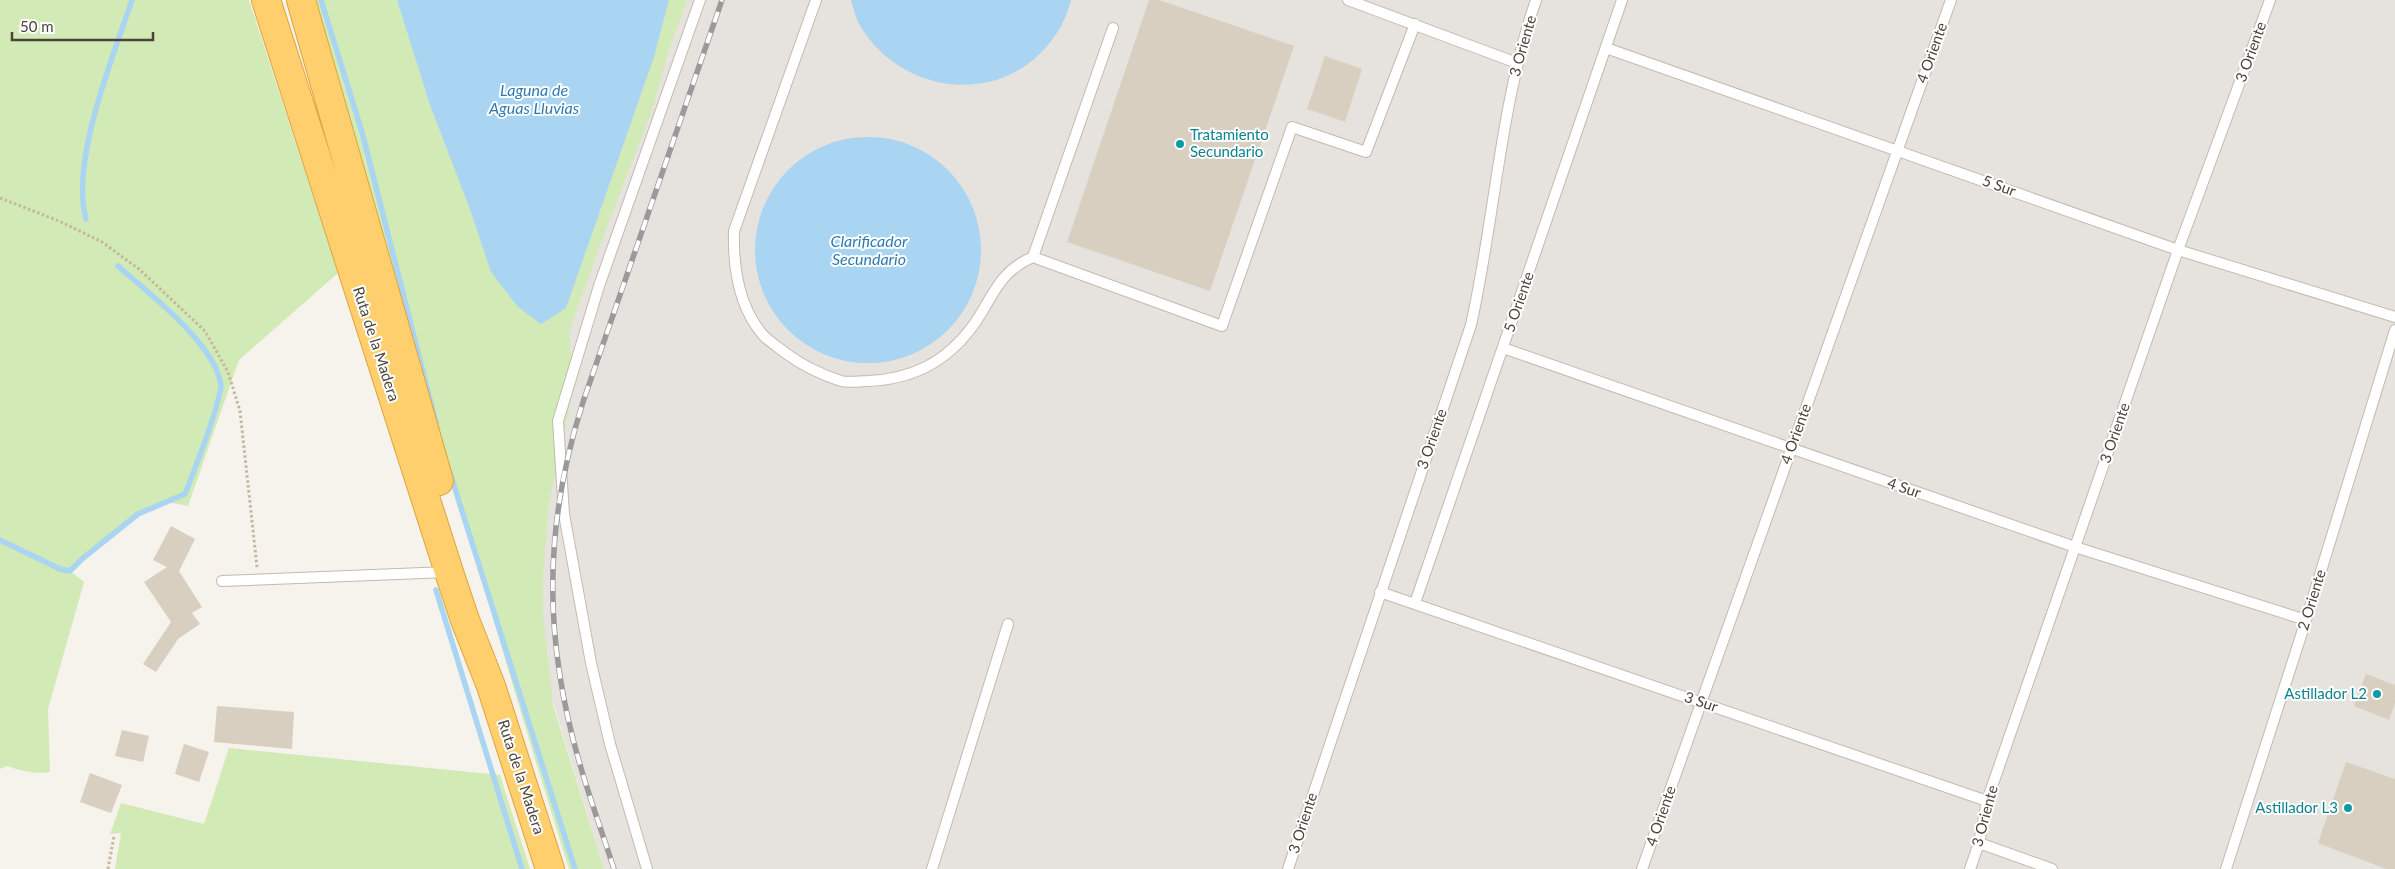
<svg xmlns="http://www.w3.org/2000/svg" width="2395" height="869" viewBox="0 0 2395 869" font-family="Lato,sans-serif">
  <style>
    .industrial { fill: #e6e2dd }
    .green { fill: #d2eab5 }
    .water { fill: #a9d4f2 }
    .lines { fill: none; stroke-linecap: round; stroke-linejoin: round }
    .stream { stroke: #a9d4f2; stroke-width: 5.5 }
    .building { fill: #d8cfc1 }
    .lane-casing { stroke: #c2bbae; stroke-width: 12 }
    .highway-casing { stroke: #e0a43c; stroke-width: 30 }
    .path { stroke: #c4b79f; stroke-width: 3; stroke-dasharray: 2.5 2.5; stroke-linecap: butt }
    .lane { stroke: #fff; stroke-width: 10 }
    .highway { stroke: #ffcf6e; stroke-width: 28 }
    .rail-casing { stroke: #9a9a9a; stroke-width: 5.5 }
    .rail { stroke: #fff; stroke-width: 4; stroke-dasharray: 11; stroke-linecap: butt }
    .culture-dot { fill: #0f9aa8; stroke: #fff; stroke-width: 2 }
    .labels { text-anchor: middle; stroke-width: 4; stroke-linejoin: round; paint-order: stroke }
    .street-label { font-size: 15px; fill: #4b4439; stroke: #fff }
    .culture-label { font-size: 15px; fill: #0d838f; stroke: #fff; text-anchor: end }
    .water-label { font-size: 16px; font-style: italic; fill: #2e7ab2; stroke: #fff }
  </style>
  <rect width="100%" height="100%" fill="#f6f3ec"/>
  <path class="industrial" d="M339 0H2395V869H604Z"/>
  <path class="green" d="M0 0H249L338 273 239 360 188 506C181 505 171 502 164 503 136 509 90 550 70 571L84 582 48 709 50 772C34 774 22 771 7 766L0 769Z
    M313 0H397L430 105 471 212 491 272 566 308 654 57 669 0H687L668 52 651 113 598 250 569 332 573 379 571 400 548 508 543 578V614L553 705 604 869H569C478 581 402 289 313 0Z
    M229 748 500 775 530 869H115L121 833 110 834 121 803 204 824Z"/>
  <path class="water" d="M397 0H669L654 57 566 308 541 324 518 307 491 272 471 212 430 105Z
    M851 0H1071C1065 24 1052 44 1033 60 977 106 892 85 858 22 855 15 853 7 851 0Z
    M755 250a113 113 0 1 1 226 0a113 113 0 1 1-226 0Z"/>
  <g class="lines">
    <path class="stream" d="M321 0 362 132 436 423
      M86 219C70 161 113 57 132 0
      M450 473 575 869
      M0 540 60 569 70 571 82 559 138 514 185 494C196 466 207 438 216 408 217 401 221 393 221 386 217 345 148 293 118 266
      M436 590 522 869"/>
  </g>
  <path class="building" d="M1149 0H1159L1294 46 1210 291 1067 242Z
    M1325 56 1362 69 1345 122 1307 109Z
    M171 526 195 539 179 571 202 607 192 613 200 624 178 639 156 672 143 664 171 622 144 582 167 567 153 560Z
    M2366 674 2395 685V703L2389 720 2354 706Z
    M217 706 294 712 292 749 214 742Z
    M122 730 149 736 143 762 115 756Z
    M184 744 209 752 199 782 175 774Z
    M2346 762 2395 779V869H2386L2318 843Z
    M90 773 122 785 111 813 80 802Z"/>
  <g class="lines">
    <defs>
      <path id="lane" d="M816 0 734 231C733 267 739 307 763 335 769 342 780 348 787 354 803 366 823 375 841 381 849 383 860 381 868 381 912 379 945 363 972 327 993 299 996 273 1033 257
        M1348 0 1517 63
        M1113 28 1033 257 1222 326 1292 127 1366 152 1415 24
        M1606 48 2178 250 2395 317
        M1503 348 2075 547 2306 620
        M222 581 448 572
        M1380 592 1987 801
        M1415 603 1622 0
        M1979 843 2052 869
        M647 869 610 744 591 663 564 514 558 421 599 286 700 0
        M932 869 1008 624
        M1288 869 1471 325C1495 217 1500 105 1536 0
        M1642 869 1951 0
        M1970 869 1979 843 1987 801 2178 250 2270 0
        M2226 869 2306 620 2395 330"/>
      <path id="highway" d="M266 0 449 572 465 620 491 686 550 869
        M301 0 439 481"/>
    </defs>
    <use href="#lane" class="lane-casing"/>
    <use href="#highway" class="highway-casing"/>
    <path class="path" d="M0 198 59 221 102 242 139 269 205 331 228 372 240 411 257 567
      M108 869 114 836"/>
    <use href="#lane" class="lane"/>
    <use href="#highway" class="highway"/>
    <defs>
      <path id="rail" d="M614 869C603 835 591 802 581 768 543 640 543 528 583 402L722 0"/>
    </defs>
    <use href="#rail" class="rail-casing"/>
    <use href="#rail" class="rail"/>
  </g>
  <g class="culture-dot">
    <circle cx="1180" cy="144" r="5"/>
    <circle cx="2377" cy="694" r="5"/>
    <circle cx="2348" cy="808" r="5"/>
  </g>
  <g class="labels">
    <g class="street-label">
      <text transform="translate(1523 46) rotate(-74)" y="5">3 Oriente</text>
      <text transform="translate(2251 52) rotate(-70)" y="5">3 Oriente</text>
      <text transform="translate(1932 53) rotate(-70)" y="5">4 Oriente</text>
      <text transform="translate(1999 186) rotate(20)" y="5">5 Sur</text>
      <text transform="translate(1519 302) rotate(-71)" y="5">5 Oriente</text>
      <text transform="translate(376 344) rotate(72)" y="5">Ruta de la Madera</text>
      <text transform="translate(2115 433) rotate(-71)" y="5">3 Oriente</text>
      <text transform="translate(1796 434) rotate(-70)" y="5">4 Oriente</text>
      <text transform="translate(1432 439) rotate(-71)" y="5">3 Oriente</text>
      <text transform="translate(1904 488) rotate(19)" y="5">4 Sur</text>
      <text transform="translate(2312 600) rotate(-73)" y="5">2 Oriente</text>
      <text transform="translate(1701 702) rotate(19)" y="5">3 Sur</text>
      <text transform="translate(521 777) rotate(72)" y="5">Ruta de la Madera</text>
      <text transform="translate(1661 816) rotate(-71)" y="5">4 Oriente</text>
      <text transform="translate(1985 816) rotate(-75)" y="5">3 Oriente</text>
      <text transform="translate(1303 823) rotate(-72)" y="5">3 Oriente</text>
    </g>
    <g class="culture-label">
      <text x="1190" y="140" text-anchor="start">Tratamiento<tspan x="1190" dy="17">Secundario</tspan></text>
      <text x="2367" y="699">Astillador L2</text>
      <text x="2338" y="813">Astillador L3</text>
    </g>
    <g class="water-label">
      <text x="534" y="96">Laguna de<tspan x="534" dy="18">Aguas Lluvias</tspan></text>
      <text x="869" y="247">Clarificador<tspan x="869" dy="18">Secundario</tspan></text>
    </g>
  </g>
  <path d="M12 32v8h141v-8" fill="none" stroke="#4b4439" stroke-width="2.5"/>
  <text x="20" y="32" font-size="15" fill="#4b4439" stroke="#ffffff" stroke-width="4" paint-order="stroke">50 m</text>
</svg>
